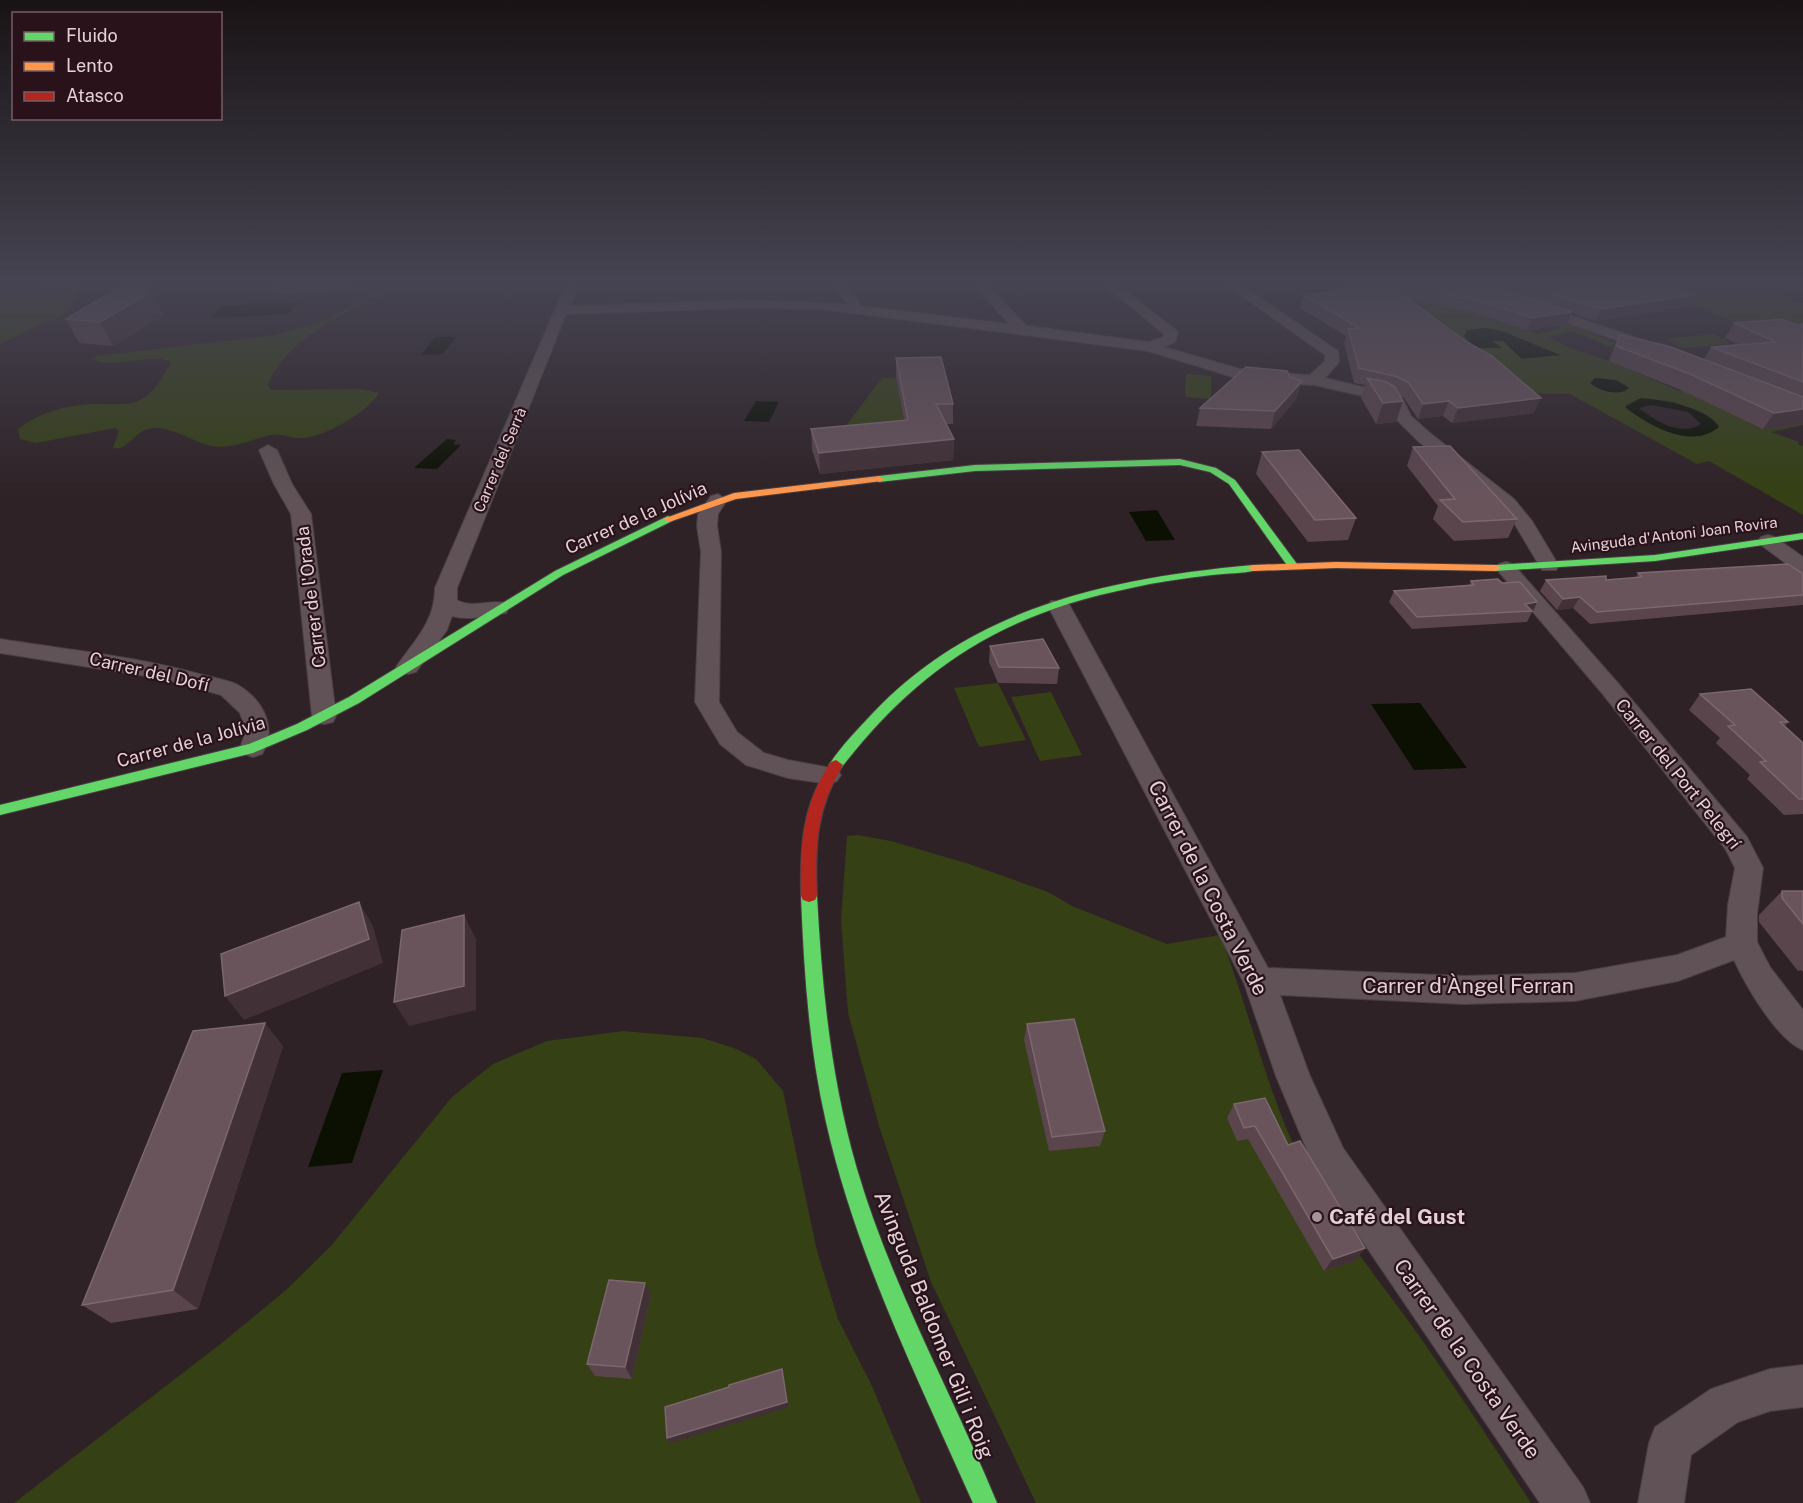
<svg xmlns="http://www.w3.org/2000/svg" width="1803" height="1503" viewBox="0 0 1803 1503" font-family="'Public Sans',sans-serif">
  <style>
    .green { fill: #354015; fill-rule: evenodd }
    .water { fill: #0b1003; fill-rule: evenodd }
    .lines { fill: none; stroke-linecap: round; stroke-linejoin: round }
    .street-casing { stroke: #4a3f43; stroke-width: 2 }
    .fast-casing { stroke: #4a3f43; stroke-width: 2 }
    .slow-casing { stroke: #4a3f43; stroke-width: 2 }
    .jam-casing { stroke: #4a3f43; stroke-width: 2 }
    .street { fill: #605256; fill-rule: evenodd }
    .fast { fill: #63d668; fill-rule: evenodd }
    .slow { fill: #ff974d; fill-rule: evenodd }
    .jam { fill: #b3261e; fill-rule: evenodd }
    .wall { fill: #5a454d }
    .shaded-wall { fill: #423037 }
    .building { fill: #69545c; stroke: #7c676f; stroke-width: 1.5 }
    .poi-dot { fill: #a39498; stroke: #2a121a; stroke-width: 2 }
    .labels { text-anchor: middle; stroke-width: 4.5; stroke-linejoin: round; paint-order: stroke }
    .far-street-label { font-size: 15px; fill: #e2d1d6; stroke: #2a121a }
    .street-label { font-size: 18px; fill: #e2d1d6; stroke: #2a121a }
    .near-street-label { font-size: 21px; fill: #e2d1d6; stroke: #2a121a }
    .near-poi-label { font-size: 21px; font-weight: bold; fill: #e2d1d6; stroke: #2a121a; text-anchor: start }
  </style>
  <rect width="100%" height="100%" fill="#2e2226"/>
  <path class="green" d="M42 284H90L76 293 71 309 67 312 0 344V292L25 290Z
    M393 284H408C363 301 285 338 268 385L271 390 360 389 379 393C368 412 325 437 302 438 291 439 282 433 271 435 251 439 233 450 212 446 193 442 175 428 155 428 134 428 129 452 113 448L119 431 115 428 36 443 20 439 18 429C40 412 64 406 91 404 111 403 133 409 149 394 158 387 164 373 171 364L169 361C144 353 115 370 91 359L96 356 275 335 321 322Z
    M1638 284H1803V288L1775 291 1803 303V335L1762 332Z
    M1323 287 1497 303 1573 326 1803 417V425L1771 432 1799 442 1797 444 1803 446V515L1709 461 1697 464 1570 394 1448 393ZM1485 316 1557 326 1560 328 1538 334ZM1474 329H1494L1560 355 1522 359 1503 341H1492L1500 347 1467 330ZM1571 331 1616 349 1609 361 1575 350 1548 337ZM1622 366 1698 386 1679 391ZM1600 378 1625 384V392L1608 391 1590 383ZM1641 398 1675 402 1719 425C1690 452 1655 425 1627 409L1626 405Z
    M1713 334 1732 343 1684 348 1665 339Z
    M1186 374 1211 376V399L1185 397Z
    M882 378H896L905 426 845 427Z
    M998 683 1026 740 979 747 954 688Z
    M1051 692 1082 755 1040 761 1011 697Z
    M858 835 891 841 969 864 1048 892 1072 906 1167 944 1220 935C1250 1011 1266 1091 1303 1165 1333 1224 1376 1276 1415 1330 1455 1387 1493 1445 1531 1503H1036L931 1282 880 1129 848 1013 841 920 847 836Z
    M624 1031 702 1038 734 1048 756 1059 783 1091 817 1251 838 1319 872 1386 921 1503H14L223 1342 286 1290 331 1246 452 1097 493 1064 547 1041Z"/>
  <path class="water" d="M298 302 288 314 211 318 222 306Z
    M1485 328 1502 331 1560 355 1522 359 1503 341H1492L1502 348H1475L1464 336 1467 330Z
    M435 337H456L443 354 421 355Z
    M1595 378 1616 380 1629 388C1618 397 1600 391 1590 383Z
    M1641 398C1663 400 1707 407 1719 427 1692 450 1649 426 1625 407ZM1652 405 1688 412 1701 424C1681 437 1655 421 1639 408Z
    M756 401 779 402 769 422 744 421Z
    M447 439 456 440 453 444 461 445 437 469 414 468Z
    M1157 510 1175 540 1146 541 1129 512Z
    M1420 703 1467 768 1414 770 1371 704Z
    M383 1070 352 1163 308 1167 342 1073Z"/>
  <g class="lines">
    <defs>
      <path id="street" d="M566 284H578L570 306 749 300 847 304 834 284H846L861 306 1009 324 973 284H986L1027 326 1149 342 1163 337 1164 334 1103 284H1117L1176 330 1178 333 1175 342 1164 347 1247 371 1310 375 1325 361V355L1225 284H1240L1338 351 1339 362 1325 378 1392 394 1403 400 1411 416 1430 433 1514 499 1532 521 1559 566 1556 570H1542L1514 523 1500 507 1418 441 1398 421 1390 406 1381 400 1314 385 1246 381 1148 351 820 309 749 308 566 314 457 588V600C472 609 489 599 506 603L509 608 506 613C490 616 468 621 452 616L447 630 416 672 408 674 400 672 396 667C414 641 435 622 435 588Z
        M1537 304 1658 345 1660 348 1658 351H1648L1532 311 1530 308Z
        M268 445 277 450 292 484 311 514 336 716 333 722 324 724 315 722 312 716 291 514 274 484 259 450Z
        M718 494 727 500 718 514 717 526 721 552 719 702 737 732 764 753 788 760 837 769 841 775 837 781 828 784 788 778 746 765 720 744 695 702 701 552 697 526 698 514 711 496Z
        M1768 535 1775 537 1803 557V573L1796 571 1761 545 1758 541 1761 537Z
        M1506 562 1513 564 1617 682 1747 837 1763 868 1757 914V942L1770 967 1803 1010V1050C1777 1040 1746 986 1734 960L1678 981 1575 1001 1464 1004 1280 995 1310 1076 1343 1148 1583 1487 1590 1503H1540L1317 1174 1276 1076 1244 983 1048 606 1051 601H1067L1070 606 1268 968 1464 976 1575 973 1677 955 1726 937 1728 905 1735 868 1726 850 1601 692 1499 572 1496 568 1499 564Z
        M0 639C68 650 137 656 203 675 214 678 229 680 238 685 263 700 278 728 262 754L253 757 244 754 240 748 246 731 240 713 221 695 164 679 0 653Z
        M1803 1365V1407L1770 1411 1738 1422 1691 1455 1684 1503H1638L1649 1443 1655 1427 1711 1389 1770 1369Z"/>
      <path id="fast" d="M1180 459 1216 468 1235 480 1297 564V568H1289L1229 484 1210 472 1180 465 975 471 879 482 874 479 879 476 975 465Z
        M668 516 673 519 672 521 563 575 359 703 307 730 253 753 0 815V805L249 744 297 724 349 697 555 571Z
        M1803 533V539L1655 561 1496 571 1491 568 1496 565 1655 555Z
        M1253 565 1257 566V570C1242 574 1227 573 1212 575 1185 578 1157 582 1131 588 1003 614 920 666 841 768L836 770 829 765C841 746 858 729 873 713 974 606 1112 578 1253 565Z
        M809 890 815 892 817 896C822 989 831 1080 857 1169 891 1285 951 1391 997 1503H973C918 1379 856 1255 826 1122 809 1048 804 972 801 896L803 892Z"/>
      <path id="slow" d="M879 476 884 479 882 481 736 499 672 521 668 522 663 519 734 493Z
        M1336 562 1496 565 1501 568 1496 571 1336 568 1253 571 1248 568 1253 565Z"/>
      <path id="jam" d="M836 760 843 765C816 809 815 846 817 896L815 900 809 902 803 900 801 896C800 845 802 805 831 762Z"/>
    </defs>
    <use href="#street" class="street-casing"/>
    <use href="#fast" class="fast-casing"/>
    <use href="#slow" class="slow-casing"/>
    <use href="#jam" class="jam-casing"/>
    <use href="#street" class="street"/>
    <use href="#fast" class="fast"/>
    <use href="#slow" class="slow"/>
    <use href="#jam" class="jam"/>
  </g>
  <path class="wall" d="M271 284H360L356 290 275 294Z
    M1384 284H1667L1689 307 1595 321 1572 313 1567 325 1527 330 1473 312 1409 299 1534 413 1452 423 1443 416 1418 419 1404 398 1400 396 1403 401 1396 422 1376 424 1361 398 1365 385 1354 383 1344 343 1346 336 1300 308 1303 295 1333 292 1334 288 1386 285Z
    M163 315 113 346 79 343 66 319Z
    M1734 323 1803 324V424L1763 429 1681 390 1609 361 1613 350 1620 335 1704 359 1711 347 1740 345 1725 338Z
    M896 358 953 404V424H946L954 439 953 460 820 474 812 450 811 429 904 420 896 378Z
    M1297 398 1271 429 1196 426 1200 408Z
    M1413 447 1517 519 1508 538 1454 541 1433 519 1438 506 1407 466Z
    M1262 452 1356 518 1348 540 1308 542 1256 474Z
    M1638 573 1803 574V605L1590 624 1573 608 1557 610 1540 591 1546 580H1606L1636 578Z
    M1471 581 1502 583 1537 602 1527 622 1412 629 1389 602 1394 591 1469 585Z
    M990 646 1059 668 1057 684 998 683 989 662Z
    M1700 694 1788 722 1785 726 1803 743V814L1784 815 1747 779 1750 775 1716 743 1720 738 1689 710Z
    M1782 891H1803V972L1801 970 1798 971 1759 922V915Z
    M1027 1024 1105 1131 1100 1146 1049 1151 1024 1040Z
    M283 1046 198 1309 111 1323 82 1305Z
    M1234 1104 1288 1145 1355 1261 1324 1271 1248 1139 1237 1141 1227 1118Z
    M651 1295 632 1379 595 1376 587 1364Z"/>
  <path class="shaded-wall" d="M353 284H360L356 290Z
    M151 292 163 315 113 346 100 322Z
    M1695 295 1689 307 1595 321 1601 309Z
    M1572 312 1567 325 1527 330 1532 318Z
    M1302 381 1297 398 1271 429 1275 411Z
    M1541 398 1534 413 1452 423 1458 408Z
    M1403 401 1396 422 1376 424 1383 403Z
    M1449 401 1443 416 1418 419 1423 404Z
    M1803 409V424L1763 429 1774 413Z
    M954 439 953 460 820 474 819 453Z
    M1580 597 1573 608 1557 610 1563 599Z
    M1537 602 1532 614H1531L1532 611 1525 604Z
    M359 902 373 926 383 963 244 1020 225 996Z
    M464 915 476 939V1010L409 1026 394 1002Z
    M265 1023 283 1046 198 1309 173 1290Z
    M1365 1248 1355 1261 1324 1271 1333 1259Z
    M645 1283 651 1295 632 1379 625 1367Z
    M782 1369 789 1407 670 1443 667 1438Z"/>
  <path class="building" d="M125 284H147L151 292 100 322 66 319Z
    M1406 284H1484L1572 312 1532 318 1478 300 1411 287Z
    M1521 284H1667L1695 295 1601 309Z
    M1389 285 1467 342 1492 356 1541 398 1458 408 1449 401 1423 404 1409 383 1398 377 1359 368 1348 329 1359 328 1303 295 1338 291 1334 288Z
    M1782 319 1796 325 1803 324V382L1711 347 1776 342 1734 323Z
    M1620 335 1668 346 1803 397V409L1774 413 1690 374 1616 346Z
    M941 357 953 404H936L954 439 819 453 811 429 908 420 896 358Z
    M1246 367 1287 371 1290 377 1302 381 1275 411 1200 408Z
    M1367 378 1387 382 1395 387 1403 401 1383 403Z
    M1450 446 1517 519 1463 522 1440 500 1455 499 1413 447Z
    M1299 450 1356 518 1315 520 1262 452Z
    M1788 564 1803 574V595L1597 612 1580 597 1563 599 1546 580 1606 576V580L1642 577 1638 573Z
    M1498 579 1502 583 1520 582 1537 602 1525 604 1532 611 1417 617 1394 591 1474 585 1471 581Z
    M1043 639 1059 668 999 667 990 646Z
    M1751 689 1788 722H1780L1803 743V799H1799L1760 762 1766 761 1728 726 1735 725 1700 694Z
    M1782 891H1803V924L1782 898Z
    M359 902 369 939 225 996 221 954Z
    M464 915V986L394 1002 402 930Z
    M1074 1019 1105 1131 1052 1137 1027 1024Z
    M265 1023 173 1290 82 1305 193 1031Z
    M1265 1098 1288 1145 1300 1141 1365 1248 1333 1259 1255 1126 1244 1128 1234 1104Z
    M609 1280 645 1283 625 1367 587 1364Z
    M782 1369 787 1402 667 1438 665 1407 729 1387V1385Z"/>
  <linearGradient id="sky" x2="0" y2="1"><stop stop-color="#191315"/><stop offset="0.57" stop-color="#464452"/><stop offset="1" stop-color="#464452" stop-opacity="0"/></linearGradient>
  <rect width="1803" height="494" fill="url(#sky)"/>
  <circle class="poi-dot" cx="1317" cy="1217" r="6"/>
  <g class="labels">
    <g class="far-street-label">
      <text transform="translate(500 460) rotate(-67)" y="5">Carrer del Serrà</text>
      <text transform="translate(1674 535) rotate(-7)" y="5">Avinguda d'Antoni Joan Rovira</text>
    </g>
    <g class="street-label">
      <text transform="translate(636 518) rotate(-24)" y="6">Carrer de la Jolívia</text>
      <text transform="translate(311 597) rotate(-97)" y="6">Carrer de l'Orada</text>
      <text transform="translate(149 672) rotate(13)" y="6">Carrer del Dofí</text>
      <text transform="translate(191 742) rotate(-15)" y="6">Carrer de la Jolívia</text>
      <text transform="translate(1678 774) rotate(51)" y="6">Carrer del Port Pelegrí</text>
    </g>
    <g class="near-street-label">
      <text transform="translate(1208 888) rotate(63)" y="7">Carrer de la Costa Verde</text>
      <text x="1468" y="993">Carrer d'Àngel Ferran</text>
      <text transform="translate(934 1325) rotate(68)" y="7">Avinguda Baldomer Gili i Roig</text>
      <text transform="translate(1467 1359) rotate(55)" y="7">Carrer de la Costa Verde</text>
    </g>
    <g class="near-poi-label">
      <text x="1329" y="1224">Café del Gust</text>
    </g>
  </g>
  <rect x="12" y="12" width="210" height="108" fill="#2a121a" stroke="#745e65" stroke-width="1.5"/>
  <rect x="24" y="32" width="30" height="9" fill="#63d668" stroke="#745e65" stroke-width="1.5"/>
  <text x="66" y="42" font-size="18" fill="#e2d1d6">Fluido</text>
  <rect x="24" y="62" width="30" height="9" fill="#ff974d" stroke="#745e65" stroke-width="1.5"/>
  <text x="66" y="72" font-size="18" fill="#e2d1d6">Lento</text>
  <rect x="24" y="92" width="30" height="9" fill="#b3261e" stroke="#745e65" stroke-width="1.5"/>
  <text x="66" y="102" font-size="18" fill="#e2d1d6">Atasco</text>
</svg>
